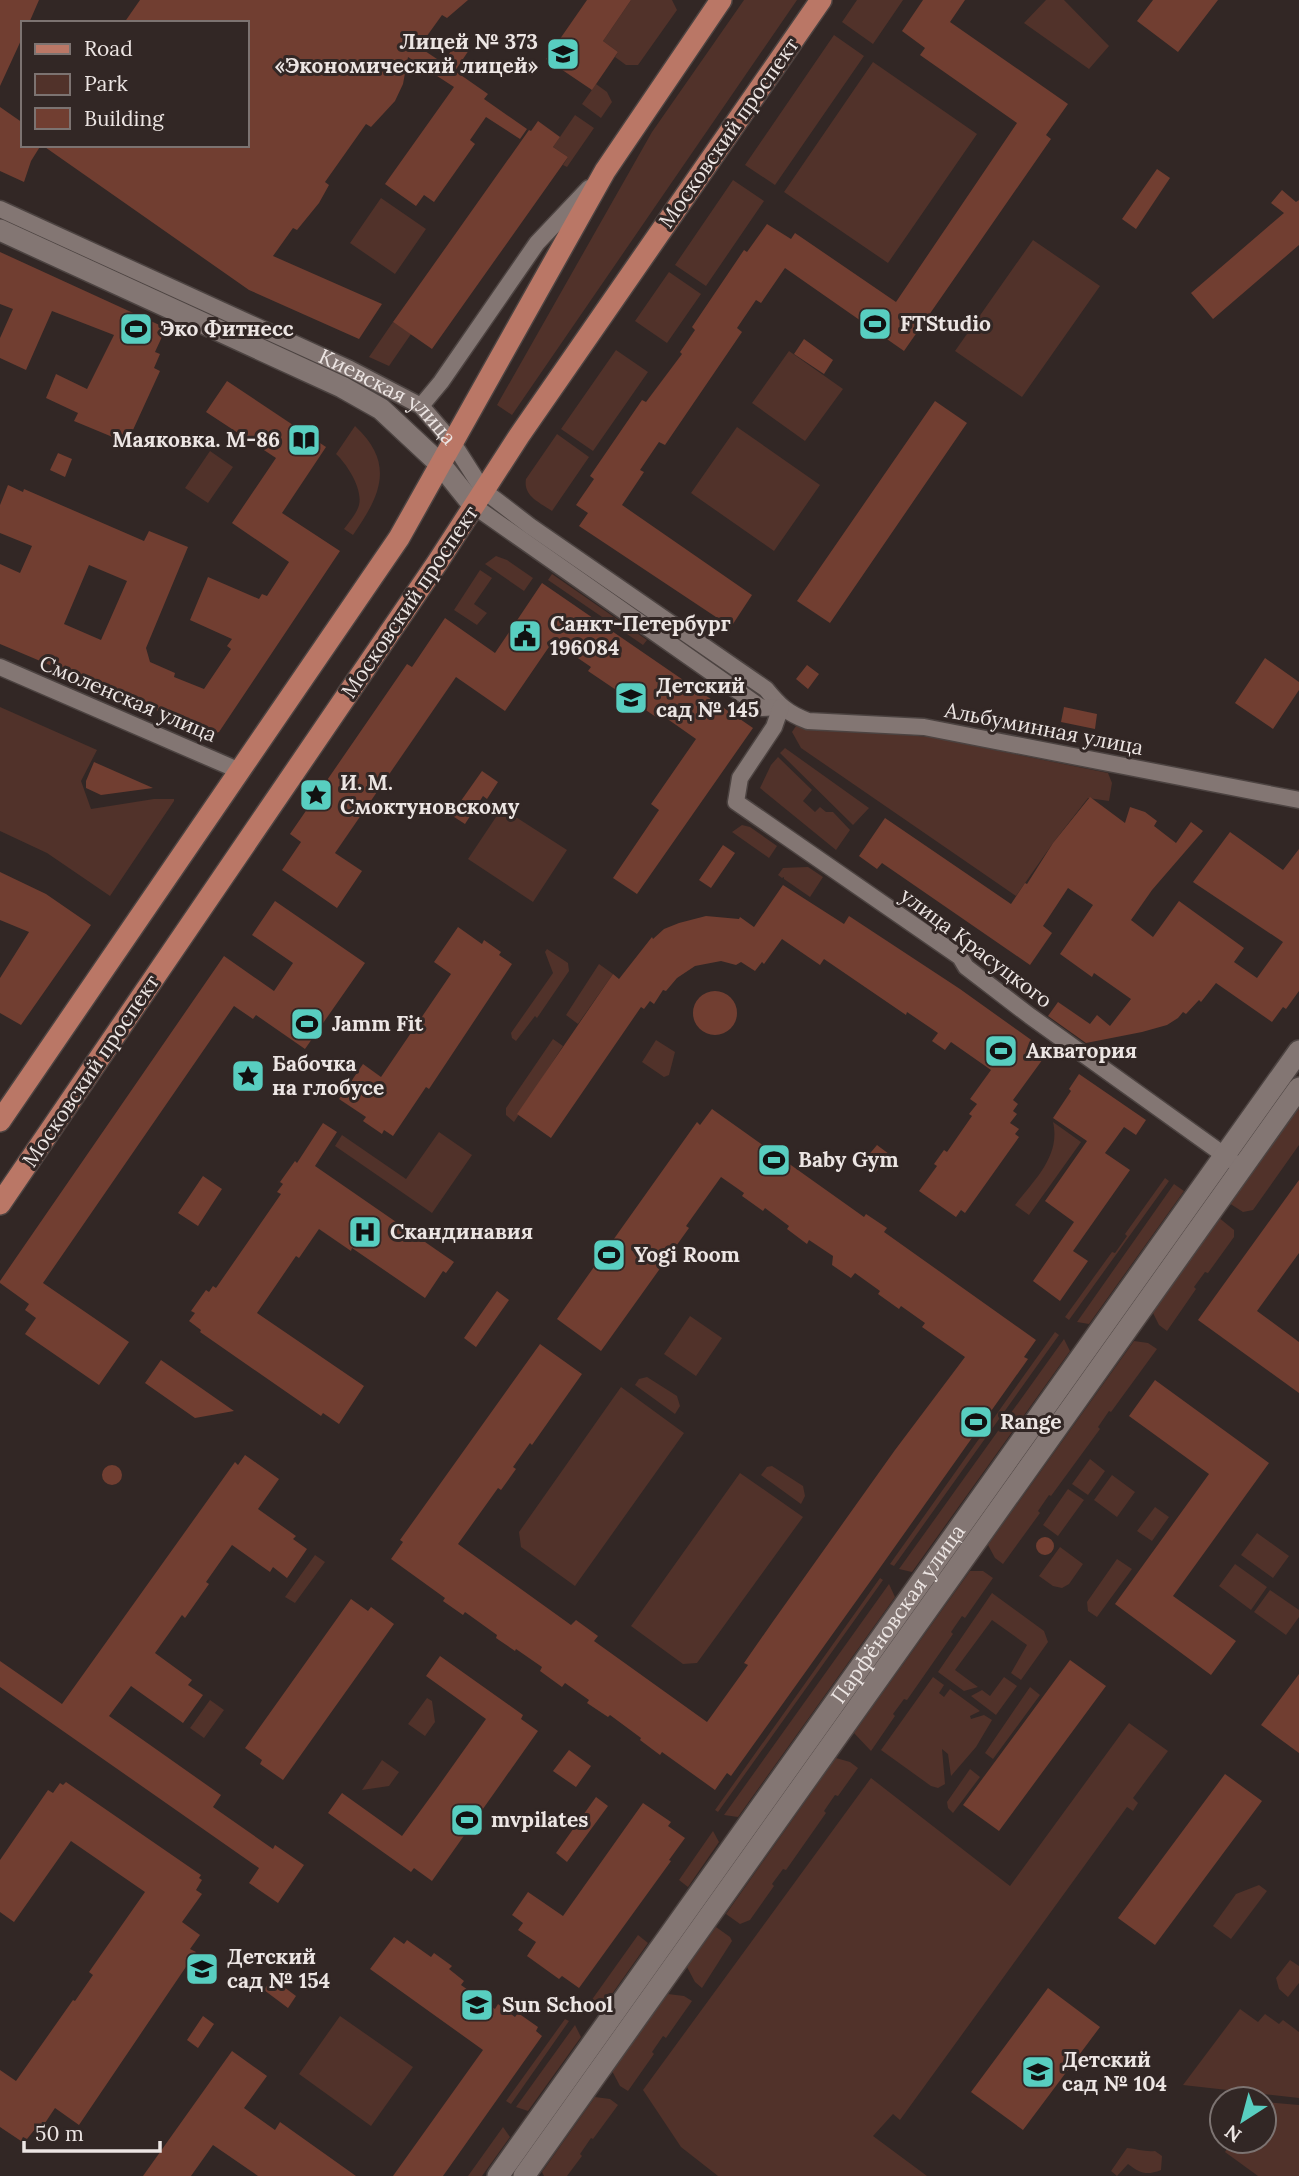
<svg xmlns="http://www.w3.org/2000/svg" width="1299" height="2176" viewBox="0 0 1299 2176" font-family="Lora,serif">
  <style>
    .green { fill: #51322a }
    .building { fill: #713e31; fill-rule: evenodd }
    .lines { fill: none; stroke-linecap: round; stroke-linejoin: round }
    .street-casing { stroke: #4c4341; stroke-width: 19 }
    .secondary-casing { stroke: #4c4341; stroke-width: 24 }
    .primary-casing { stroke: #4c4341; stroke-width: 24 }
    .street { stroke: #837673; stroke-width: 16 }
    .secondary { stroke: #837673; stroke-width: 21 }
    .primary { stroke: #ba7766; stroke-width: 21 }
    .labels { text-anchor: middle; stroke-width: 6; stroke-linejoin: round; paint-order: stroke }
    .poi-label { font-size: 21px; font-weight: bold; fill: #ece5e3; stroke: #322725; text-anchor: start }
    .street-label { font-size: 21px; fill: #ece5e3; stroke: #322725 }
  </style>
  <rect width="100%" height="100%" fill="#322725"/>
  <path class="green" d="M631 0H672L677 10 638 65H626L615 57 618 52 603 41Z
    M744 0H797L512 415 497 405 652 132Z
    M857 0H903L873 44 842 22Z
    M1046 0H1064L1109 46 1089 69 1024 23Z
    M834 35 864 56 775 185 745 165Z
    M873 62 977 134 888 263 784 192Z
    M596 84 607 92 612 102 601 118 582 104Z
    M575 115 594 128 567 167 563 165 568 157 553 147Z
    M733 180 764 201 706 286 675 265Z
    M381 198 426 229 395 274 350 243Z
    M1033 240 1100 286 1022 397 955 351Z
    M669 272 701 294 667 343 635 321Z
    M393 322 411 334 389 366 369 357Z
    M616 350 648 372 593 451 561 429Z
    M789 351 843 389 805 441 752 403Z
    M355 426C396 464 380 496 353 535L344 529C349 522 357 513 359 505 363 489 347 464 336 454Z
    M737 427 820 485 774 551 691 493Z
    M557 434 589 457 552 511C539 502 523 496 526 479Z
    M210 451 233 467 208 503 185 488Z
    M496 556 507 560 533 578 524 591 485 564Z
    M480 570 492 578 474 604 487 613 477 625 454 610Z
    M552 574 647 640 643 645 548 580Z
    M0 707 97 750 81 781 91 809 154 799H174V801L110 896 47 853 0 831Z
    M796 726 930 737 1108 773 1112 783 1109 801 1088 798 1053 843 1016 896 801 748 792 732Z
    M785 748 869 808 853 825 780 753Z
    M778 757 812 790 803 801 815 812 820 807 826 812H833L850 830 836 850 760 788 771 765Z
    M502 808 567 850 533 902 468 859Z
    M742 825 750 827 777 846 769 858 732 832Z
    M808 867 823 877 810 897 784 879V877L782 878 778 875 783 868Z
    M547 949 568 963 569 971 537 1018 535 1016 516 1041 512 1038 511 1033 553 973 545 952Z
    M599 964 613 974 578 1024 566 1015Z
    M553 1039 563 1046 514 1122 506 1115V1108Z
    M656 1040 675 1052 669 1075 664 1077 642 1062Z
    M1299 1105V1145L1253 1210 1243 1212 1229 1203Z
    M1053 1122 1081 1142 1029 1215 1015 1205C1034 1180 1061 1156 1053 1122Z
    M439 1132 472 1155 432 1213 335 1146 342 1135 406 1179Z
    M1165 1178 1169 1181 1069 1320 1065 1317 1112 1252 1115 1253 1127 1236 1125 1234Z
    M1174 1184 1184 1191 1089 1324 1077 1322Z
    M1218 1217 1234 1230V1237L1208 1273 1205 1272 1194 1287 1196 1289 1167 1331 1159 1325 1152 1311Z
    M690 1316 722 1338 696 1376 664 1354Z
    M1055 1332 1059 1335 894 1566 890 1564Z
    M1064 1339 1070 1351 912 1572 899 1569Z
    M1134 1341 1148 1343 1157 1349 1111 1412 1109 1411 1098 1427 1100 1429 1051 1496 1049 1495 1038 1511 1040 1513 1003 1564 995 1558 988 1545Z
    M647 1377 677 1396 680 1406 675 1414 635 1385 639 1379Z
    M621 1387 684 1433 575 1586 521 1547 519 1532Z
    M1090 1459 1105 1471 1088 1495 1072 1484Z
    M772 1466 803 1486 805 1496 801 1504 761 1475 767 1467Z
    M740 1473 803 1517 697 1663 683 1664 631 1626Z
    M1112 1475 1135 1492 1117 1517 1094 1500Z
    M1068 1489 1084 1500 1058 1536 1043 1525Z
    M1155 1507 1169 1517 1152 1541 1137 1531Z
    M1257 1533 1289 1556 1273 1578 1241 1555Z
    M1060 1547 1083 1564 1069 1584 1062 1588 1053 1586 1039 1576Z
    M315 1555 325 1562 295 1603 285 1597Z
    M1117 1559 1132 1569 1097 1617 1088 1611 1087 1602Z
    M1235 1564 1267 1587 1251 1610 1219 1586Z
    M970 1571H983L993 1578 965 1618 962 1616 951 1632 953 1634 907 1700 904 1699 893 1714 895 1716 871 1751 854 1733Z
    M880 1578 883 1580 718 1812 715 1810Z
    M889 1584 895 1597 738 1817 724 1815Z
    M1270 1590 1299 1610V1617L1286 1635 1254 1612Z
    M992 1593 1044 1631 1048 1642 1021 1680 1011 1673 1027 1645 992 1620 955 1670 978 1687 964 1691 938 1672Z
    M933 1677 944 1685 939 1693 944 1697 950 1689 980 1711 970 1716 971 1719 984 1715 992 1720 976 1747 951 1776 948 1754 942 1749 945 1784 938 1788 931 1786 881 1750Z
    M1004 1677 1017 1686 996 1715 971 1696 982 1690 990 1696Z
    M1030 1687 1040 1695 993 1759 985 1753Z
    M427 1698 432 1701 435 1722 425 1736 408 1724Z
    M210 1700 224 1710 204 1738 190 1728Z
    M1129 1723 1168 1751 1133 1798 1138 1803 1133 1811 1127 1807 900 2120 893 2114 873 2136 927 2176H718L681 2147 643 2090 871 1778 1010 1886Z
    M836 1758 850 1762 858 1768 838 1796 835 1795 824 1811 826 1813 786 1870 783 1869 772 1884 774 1886 750 1920 740 1924 726 1914Z
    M382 1760 399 1772 389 1786 362 1790Z
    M970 1769 980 1777 953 1813 948 1808 947 1802Z
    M713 1831 719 1842 688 1887 679 1880Z
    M1259 1885 1267 1891 1231 1939 1213 1926 1236 1894Z
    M716 1927 730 1937 732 1941 702 1988 695 1982 687 1967Z
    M638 1935 648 1943 600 2011 586 2008Z
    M1290 1960 1299 1966V1983L1288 1997 1279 1989 1276 1978Z
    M668 1994 684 1996 692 2001 666 2038 663 2036 652 2052 654 2054 628 2091 620 2086 612 2071Z
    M1240 2009 1258 2022 1265 2014 1279 2024 1283 2020 1299 2032V2098L1183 2085Z
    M340 2016 413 2067 371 2126 299 2074Z
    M565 2019 569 2021 511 2104 506 2101Z
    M575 2025 581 2037 528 2111 516 2107Z
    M595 2097 610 2099 618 2105 593 2139 591 2138 580 2154 582 2156 567 2176H544L542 2172Z
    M1264 2102 1299 2105V2176H1258L1225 2152 1232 2141H1264Z
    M503 2127 510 2137 482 2176H468Z
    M1127 2148C1137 2149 1145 2152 1155 2151L1162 2156 1161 2170C1146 2176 1140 2173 1128 2164L1117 2176 1111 2171Z"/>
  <path class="building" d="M0 0H39L29 23H23V36L0 86Z
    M140 0H468L447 18 442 15 419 47 443 63 457 42 469 50 455 71 488 94 484 99 527 129 520 139 486 117 470 140 475 144 434 202 424 195 416 206 385 184 454 87 408 57 403 84 395 101 371 127 366 124 325 182 329 185 319 203 297 230 293 228 273 256 382 304 359 339 249 290 42 145H247V23H124Z
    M587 0H631L603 41 618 52 592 90 546 59Z
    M923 0H965L950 22 1068 104 1046 135 1051 139 904 351 785 268 761 303 756 300 737 328 742 332 665 445 659 442 640 470 644 472 622 505 752 595 731 627 579 526 588 513 576 505 594 479 590 476 642 400 646 402 682 354 680 352 695 330 692 327 744 250 747 252 767 224 791 239 795 233 896 302 1017 123 920 55 925 48 902 31Z
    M1153 0H1218L1178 52 1137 21Z
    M0 107 23 123V145H41L31 161 24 182 0 171Z
    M538 121 560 137 553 147 568 157 432 349 393 322 529 130 531 131Z
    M1157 169 1170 178 1136 229 1122 219Z
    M1282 190 1296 202 1299 200V245L1213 319 1191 293 1284 213 1271 203Z
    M0 252 166 328 155 352 160 354 154 368 160 371 127 443 74 421 78 413 46 398 56 374 87 389 114 335 52 311 26 370 0 358V338L13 309 0 304Z
    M804 339 833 360 824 374 794 354Z
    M227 381 326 447 282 513 340 551 219 732 213 734 0 644V564L20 573 32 546 0 533V505L8 485 23 492 24 489 144 541 149 531 188 547 146 648 150 662 175 673 174 677 204 689 231 649 227 646 232 639 190 620 208 577 259 599 262 594 267 596 289 562 232 523 276 458 206 412ZM89 565 127 581 101 640 64 624Z
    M935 401 967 423 830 623 797 601Z
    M58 453 72 459 65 477 50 470Z
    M542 583 753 728 637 894 613 878 659 810 651 804 696 739 659 713 656 717 588 671 591 667 553 641 505 711 456 677 335 853 362 871 337 908 282 870 301 842 290 834 407 664 412 667 445 618 495 653Z
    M1265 658 1299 682V690L1273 729 1235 703Z
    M807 665 819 674 808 689 796 679Z
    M1064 707 1097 714 1095 729 1061 722Z
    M94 762 153 788 101 795 86 788V781Z
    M482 771 498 782 487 799 483 796 465 824 451 815Z
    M1090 797 1125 823 1130 807 1145 812 1157 821 1154 826 1176 843 1191 822 1203 831 1152 890 1131 920 1153 937 1179 901 1244 948 1234 962 1257 978 1283 942 1193 882 1230 832 1283 870 1299 849V991L1286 1009 1283 1007 1272 1022 1216 983 1201 1002 1199 1000 1186 1014 1183 1012 1178 1018 1167 1025 1142 1032 1086 1043 1048 1016 1058 1002 1090 1024 1097 1015 1110 1026 1131 999 1094 973 1092 977 1060 954 1093 905 1068 888 1043 926 1052 933 1030 965 882 863 877 869 859 856 885 818 1011 904 1025 883 1027 884 1053 843Z
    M723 845 735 853 711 888 699 880Z
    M0 872 46 894 91 925 21 1025 0 1013V978L29 932 0 920Z
    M783 885 844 924 849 916 960 989 1048 1052 1013 1100 1018 1104 1013 1111 1017 1114 1010 1123 1019 1129 1015 1134 1019 1137 965 1213 961 1210 956 1217 919 1191 937 1166 934 1164 944 1150 947 1152 972 1116 969 1114 977 1104 970 1099 991 1070 951 1042 945 1050 932 1041 938 1033 907 1012 906 1015 824 959 820 965 782 939 764 964 762 962 755 971 741 962 736 965 721 961 695 966 677 978 666 991 663 990 654 1004 650 1001 644 1009 641 1007 551 1138 517 1114 613 974 619 979 652 937 653 939 664 929 679 923 706 916 739 919 740 917 754 927Z
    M275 901 365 963 305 1049 256 1015 253 1019 234 1006 43 1283 129 1342 99 1385 25 1334 36 1318 25 1310 29 1304 0 1283V1281L224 956 274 991 293 963 252 935Z
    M458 927 482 944 484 940 501 952 499 955 512 964 429 1089 426 1087 393 1136 384 1130 382 1134 363 1121 366 1117 339 1099 363 1064 381 1077 451 974 434 962Z
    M693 1013a22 22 0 1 1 44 0a22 22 0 1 1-44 0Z
    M1079 1074 1146 1120 1136 1135 1124 1127 1105 1153 1130 1170 1073 1251 1088 1261 1060 1301 1033 1281 1074 1222 1045 1201 1087 1141 1053 1118 1071 1091 1069 1089Z
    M712 1109 864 1217 866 1214 887 1228 884 1232 1036 1340 1024 1357 1028 1359 872 1579 731 1776 727 1773 715 1790 662 1752 660 1755 640 1740 641 1738 610 1715 608 1717 587 1703 589 1700 565 1683 562 1687 540 1671 542 1667 516 1649 515 1651 496 1638 497 1635 465 1612 463 1615 443 1601 445 1598 391 1559 403 1542 400 1540 540 1344 582 1374 532 1445 530 1443 513 1467 516 1469 501 1490 498 1488 458 1544 571 1625 576 1620 598 1636 594 1641 707 1722 748 1665 744 1663 774 1620 895 1450 965 1357 922 1327 925 1323 901 1306 899 1309 878 1294 880 1291 855 1273 851 1278 832 1265 833 1256 809 1240 807 1244 787 1229 789 1226 765 1208 763 1211 742 1196 744 1193 721 1177 686 1226 689 1228 601 1351 557 1319 697 1122 700 1125Z
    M323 1123 337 1132 315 1166 454 1262 446 1273 443 1271 425 1298 352 1248 351 1251 319 1229 299 1258 296 1256 257 1313 364 1386 339 1424 323 1413 321 1416 200 1332 201 1330 189 1321 195 1313 191 1311 206 1290 209 1292 213 1286 216 1288 281 1194 277 1192 283 1184 280 1182 295 1161 297 1163Z
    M877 1145 889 1154 875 1173 861 1164Z
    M203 1176 222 1189 198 1226 178 1213Z
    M1299 1180V1253L1257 1311 1299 1342V1393L1198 1320Z
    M497 1291 509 1300 476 1347 464 1338Z
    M161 1360 234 1411 195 1418 145 1383Z
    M1155 1380 1269 1463 1173 1596 1236 1641 1211 1675 1115 1604 1209 1474 1129 1416Z
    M245 1455 279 1479 258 1509 296 1536 293 1539 307 1549 287 1578 273 1567 270 1572 232 1545 206 1582 209 1584 185 1618 182 1615 155 1653 192 1680 188 1685 203 1695 183 1723 131 1686 109 1716 221 1795 213 1807 273 1849 275 1845 304 1865 278 1903 249 1883 259 1868 0 1687V1661L62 1704 235 1462 238 1465Z
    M102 1475a10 10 0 1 1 20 0a10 10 0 1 1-20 0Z
    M1036 1546a9 9 0 1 1 18 0a9 9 0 1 1-18 0Z
    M351 1599 368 1611 371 1607 394 1624 283 1780 260 1764 262 1760 245 1748Z
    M440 1656 523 1715 521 1719 538 1731 432 1881 414 1868 411 1872 328 1813 342 1793 402 1836 437 1788 486 1719 426 1676Z
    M1070 1660 1106 1686 999 1831 963 1805Z
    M1299 1674V1753L1261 1725Z
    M569 1750 591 1766 576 1787 553 1771Z
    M1225 1774 1262 1801 1155 1945 1118 1918Z
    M66 1782 201 1875 199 1878 202 1880 196 1890 202 1894 182 1922 200 1935 190 1949 196 1952 79 2125 55 2108 39 2132 35 2129 27 2139 23 2137 21 2141 0 2127V2070L16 2081 73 2000 75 2001 93 1975 89 1972 145 1892 71 1841 14 1922 0 1912V1860L48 1790 53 1793 60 1783 63 1785Z
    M596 1797 608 1806 567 1862 556 1853Z
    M643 1803 671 1822 668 1826 685 1838 669 1860 671 1861 579 1988 562 1976 559 1979 527 1956 536 1942 518 1930 523 1923 512 1915 528 1892 563 1916Z
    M394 1937 404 1944 407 1940 431 1957 434 1953 452 1966 449 1969 464 1981 461 1985 495 2009 498 2004 515 2017 518 2013 538 2027 536 2031 542 2036 443 2176H393L483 2050 370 1969Z
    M272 1978 296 1996 288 2008 264 1990Z
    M1048 1988 1100 2027 1023 2130 971 2092Z
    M203 2016 214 2024 198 2048 187 2040Z
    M232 2051 267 2076 244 2108 275 2130 280 2122 356 2176H258L213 2145 191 2176H143Z"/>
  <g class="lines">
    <defs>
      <g id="street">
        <path id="s1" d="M0 209 350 369 421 406 453 443 483 490 530 526 766 689C780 706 787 713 808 721L924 727 1299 800"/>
        <path d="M421 406 441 382 537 243 589 188"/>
        <path d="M474 506 762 708 781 707"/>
        <path d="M0 667 240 771"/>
        <path d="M781 707 774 727 740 778 736 802 960 957 966 967 1030 1016 1231 1160"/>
      </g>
      <g id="secondary">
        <path d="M0 230 342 387 381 409 441 465 474 506"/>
        <path id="s2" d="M498 2176 1299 1051"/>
        <path d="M524 2176 1299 1088"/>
      </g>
      <path id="primary" d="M0 1121 399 538 605 171 721 0
        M0 1204 437 563 519 436 821 0"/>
    </defs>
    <use href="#street" class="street-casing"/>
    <use href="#secondary" class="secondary-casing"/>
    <use href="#primary" class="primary-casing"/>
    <use href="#street" class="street"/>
    <use href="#secondary" class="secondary"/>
    <use href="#primary" class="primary"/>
  </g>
  <defs>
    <symbol id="school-square" viewBox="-11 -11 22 22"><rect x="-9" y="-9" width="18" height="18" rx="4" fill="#58cec0" stroke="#322725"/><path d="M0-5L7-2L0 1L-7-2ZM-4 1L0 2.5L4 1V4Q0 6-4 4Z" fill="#111"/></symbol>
    <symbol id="stadium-square" viewBox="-11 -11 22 22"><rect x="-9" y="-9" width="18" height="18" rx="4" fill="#58cec0" stroke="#322725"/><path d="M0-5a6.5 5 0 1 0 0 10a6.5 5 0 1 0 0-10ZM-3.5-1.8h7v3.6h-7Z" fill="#111"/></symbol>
    <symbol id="library-square" viewBox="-11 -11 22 22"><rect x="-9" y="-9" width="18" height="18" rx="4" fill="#58cec0" stroke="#322725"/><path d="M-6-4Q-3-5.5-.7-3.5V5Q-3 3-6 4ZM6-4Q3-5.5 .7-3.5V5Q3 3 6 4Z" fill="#111"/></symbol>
    <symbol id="civic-square" viewBox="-11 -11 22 22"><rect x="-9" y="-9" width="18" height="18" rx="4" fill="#58cec0" stroke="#322725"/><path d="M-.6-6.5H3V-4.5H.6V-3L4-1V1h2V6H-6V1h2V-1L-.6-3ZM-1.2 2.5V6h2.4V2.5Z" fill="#111"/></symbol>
    <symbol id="sight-square" viewBox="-11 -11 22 22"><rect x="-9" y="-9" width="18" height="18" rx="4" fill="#58cec0" stroke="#322725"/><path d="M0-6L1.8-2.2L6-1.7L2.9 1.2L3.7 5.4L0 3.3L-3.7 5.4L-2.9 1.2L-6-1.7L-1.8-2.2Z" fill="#111"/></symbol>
    <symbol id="hospital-square" viewBox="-11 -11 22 22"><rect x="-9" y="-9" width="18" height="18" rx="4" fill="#58cec0" stroke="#322725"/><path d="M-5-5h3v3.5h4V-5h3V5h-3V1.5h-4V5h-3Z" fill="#111"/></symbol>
  </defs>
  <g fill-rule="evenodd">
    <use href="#school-square" x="544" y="35" width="38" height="38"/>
    <use href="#stadium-square" x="856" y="305" width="38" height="38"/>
    <use href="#stadium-square" x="117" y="310" width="38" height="38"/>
    <use href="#library-square" x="285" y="421" width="38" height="38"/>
    <use href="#civic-square" x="506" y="617" width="38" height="38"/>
    <use href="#school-square" x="612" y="679" width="38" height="38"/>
    <use href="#sight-square" x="297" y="776" width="38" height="38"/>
    <use href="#stadium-square" x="288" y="1005" width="38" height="38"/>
    <use href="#stadium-square" x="982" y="1032" width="38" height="38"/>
    <use href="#sight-square" x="229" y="1057" width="38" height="38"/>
    <use href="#stadium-square" x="755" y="1141" width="38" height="38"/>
    <use href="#hospital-square" x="346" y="1213" width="38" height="38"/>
    <use href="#stadium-square" x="590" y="1236" width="38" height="38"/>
    <use href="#stadium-square" x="957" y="1403" width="38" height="38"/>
    <use href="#stadium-square" x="448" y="1801" width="38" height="38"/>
    <use href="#school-square" x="183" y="1950" width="38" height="38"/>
    <use href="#school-square" x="458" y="1986" width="38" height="38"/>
    <use href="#school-square" x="1019" y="2053" width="38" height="38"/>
  </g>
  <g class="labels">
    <g class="poi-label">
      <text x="538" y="49" text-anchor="end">Лицей № 373<tspan x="538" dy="24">«Экономический лицей»</tspan></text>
      <text x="900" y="331">FTStudio</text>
      <text x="160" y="336">Эко Фитнесс</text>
      <text x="280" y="447" text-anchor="end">Маяковка. М-86</text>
      <text x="550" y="631">Санкт-Петербург<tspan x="550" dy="24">196084</tspan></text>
      <text x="656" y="693">Детский<tspan x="656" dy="24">сад № 145</tspan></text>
      <text x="340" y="790">И. М.<tspan x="340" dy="24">Смоктуновскому</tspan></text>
      <text x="332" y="1031">Jamm Fit</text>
      <text x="1026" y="1058">Акватория</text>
      <text x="272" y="1071">Бабочка<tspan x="272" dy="24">на глобусе</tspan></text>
      <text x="798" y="1167">Baby Gym</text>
      <text x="390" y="1239">Скандинавия</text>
      <text x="634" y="1262">Yogi Room</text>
      <text x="1000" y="1429">Range</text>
      <text x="491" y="1827">mvpilates</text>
      <text x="227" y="1964">Детский<tspan x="227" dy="24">сад № 154</tspan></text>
      <text x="502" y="2012">Sun School</text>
      <text x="1062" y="2067">Детский<tspan x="1062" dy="24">сад № 104</tspan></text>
    </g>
    <g class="street-label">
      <text transform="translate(729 133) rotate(-55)" y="7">Московский проспект</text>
      <text dy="7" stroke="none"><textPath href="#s1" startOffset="432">Киевская улица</textPath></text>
      <text transform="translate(410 602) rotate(-56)" y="7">Московский проспект</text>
      <text transform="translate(128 699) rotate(23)" y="7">Смоленская улица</text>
      <text transform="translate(1044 729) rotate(11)" y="7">Альбуминная улица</text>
      <text transform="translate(976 948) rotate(37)" y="7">улица Красуцкого</text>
      <text transform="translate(91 1071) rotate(-56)" y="7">Московский проспект</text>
      <text dy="7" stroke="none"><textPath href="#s2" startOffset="690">Парфёновская улица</textPath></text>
    </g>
  </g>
  <rect x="21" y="21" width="228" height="126" fill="#322725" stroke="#7c7371" stroke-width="2"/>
  <rect x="35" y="44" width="35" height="10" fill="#ba7766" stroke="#7c7371" stroke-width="2"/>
  <text x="84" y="56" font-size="21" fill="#ece5e3">Road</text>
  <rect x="35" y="74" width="35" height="21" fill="#51322a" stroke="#7c7371" stroke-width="2"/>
  <text x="84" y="91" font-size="21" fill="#ece5e3">Park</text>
  <rect x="35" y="108" width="35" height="21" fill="#713e31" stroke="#7c7371" stroke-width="2"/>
  <text x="84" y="126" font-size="21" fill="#ece5e3">Building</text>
  <g transform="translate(1243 2120) rotate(216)"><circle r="33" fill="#322725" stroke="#7c7371" stroke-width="2"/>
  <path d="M0-5L12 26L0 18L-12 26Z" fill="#58cec0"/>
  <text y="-10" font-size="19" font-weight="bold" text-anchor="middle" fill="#ece5e3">N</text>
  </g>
  <path d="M24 2141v10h136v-10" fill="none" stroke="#ece5e3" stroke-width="3.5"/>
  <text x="35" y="2141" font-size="21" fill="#ece5e3" stroke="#322725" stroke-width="5" paint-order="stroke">50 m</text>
</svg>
